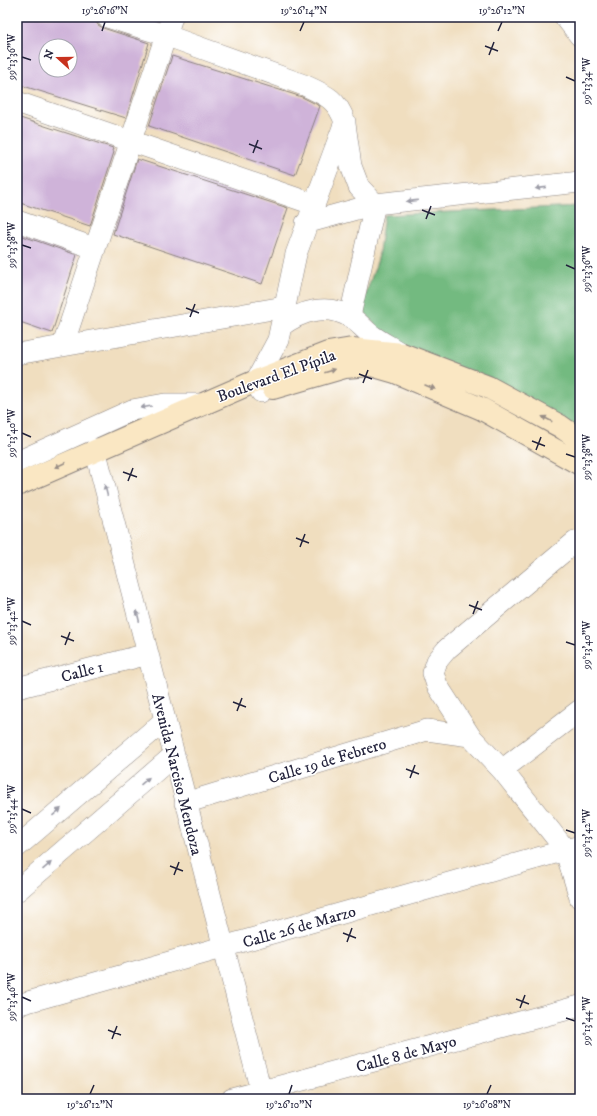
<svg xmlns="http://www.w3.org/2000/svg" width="597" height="1116" viewBox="0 0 597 1116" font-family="'IM FELL DW Pica',serif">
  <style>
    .forest { fill: #73ba80; stroke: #4a6e5e }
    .building { fill: #cfb3d9; fill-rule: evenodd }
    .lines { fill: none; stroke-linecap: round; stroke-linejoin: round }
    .street-casing { stroke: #89807d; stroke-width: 22 }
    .secondary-casing { stroke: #89807d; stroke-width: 24 }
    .street { stroke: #fff; stroke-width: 21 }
    .secondary { stroke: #fae7c3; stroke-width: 22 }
    .oneway { fill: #9c9ca7 }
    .oneway2 { fill: #998e86 }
    .ticks { fill: none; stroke: #22223b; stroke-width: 1.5 }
    .labels { text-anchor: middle; stroke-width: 3; stroke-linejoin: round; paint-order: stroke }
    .street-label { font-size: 16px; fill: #22223b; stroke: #fff }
    .neatline { fill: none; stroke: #22223b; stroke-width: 1.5 }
    .ticks-label { font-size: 10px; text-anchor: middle; fill: #22223b }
  </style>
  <rect width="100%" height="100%" fill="#fff"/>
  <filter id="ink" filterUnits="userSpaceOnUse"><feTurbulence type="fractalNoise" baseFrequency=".025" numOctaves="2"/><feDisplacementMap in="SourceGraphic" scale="8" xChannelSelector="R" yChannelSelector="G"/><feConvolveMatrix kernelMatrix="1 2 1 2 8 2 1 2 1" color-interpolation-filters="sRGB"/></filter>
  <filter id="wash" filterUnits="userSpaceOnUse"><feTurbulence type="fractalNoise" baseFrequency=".012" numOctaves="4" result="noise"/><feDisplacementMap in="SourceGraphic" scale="16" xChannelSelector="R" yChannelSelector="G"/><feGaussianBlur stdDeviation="0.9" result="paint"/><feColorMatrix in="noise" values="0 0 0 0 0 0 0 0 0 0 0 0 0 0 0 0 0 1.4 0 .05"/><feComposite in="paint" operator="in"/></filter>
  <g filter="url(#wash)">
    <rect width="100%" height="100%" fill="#f0debf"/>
    <path class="forest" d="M580 206V433L384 336 361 308 378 259 384 215Z"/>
    <g id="blocks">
      <path class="building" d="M17 17H86L95 20 98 25 103 28 149 43 126 118 17 84ZM46 46H70V70H46Z
        M172 56 302 97 320 106 295 175 149 126Z
        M17 117 113 148 112 151 114 152 90 226 17 202Z
        M137 159 288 208 262 284 113 234Z
        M17 234 77 255 52 333 17 321Z"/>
    </g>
  </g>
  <g filter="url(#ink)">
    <use href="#blocks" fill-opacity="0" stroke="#89807d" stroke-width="1"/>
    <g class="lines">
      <defs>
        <path id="street" d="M107 17 165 35 304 85C326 95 337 99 345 122L296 254 278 340 256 381 261 392
          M565 17 580 36
          M17 102 313 204
          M345 124 351 166 359 187 375 204 350 316
          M17 221 94 248
          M306 223 375 204 580 182
          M281 326C301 311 327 303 350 317 359 322 365 331 373 336 383 343 393 348 402 354
          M63 345 172 17
          M17 354 284 307
          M95 449 263 1099
          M17 462 132 410 165 404H199
          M575 542 447 649 437 661 433 673 437 685 470 736 502 770 565 849 580 898
          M17 688 148 654
          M502 770 580 710
          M185 803 427 730 470 736
          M17 847 164 721
          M17 891 173 756
          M17 1005 580 846
          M232 1099 580 1006"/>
        <path id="secondary" d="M273 388 345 367 371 365 395 372 482 409 580 464
          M17 485 256 381 328 353 352 349 402 354 488 387 560 426 580 440"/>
      </defs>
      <use href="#street" class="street-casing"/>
      <use href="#secondary" class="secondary-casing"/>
      <use href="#street" class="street"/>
      <use href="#secondary" class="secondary"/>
    </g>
    <defs><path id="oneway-solid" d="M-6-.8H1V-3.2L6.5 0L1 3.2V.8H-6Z"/></defs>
    <g class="oneway">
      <use href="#oneway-solid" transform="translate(541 188) rotate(174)"/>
      <use href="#oneway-solid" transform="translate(412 201) rotate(174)"/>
      <use href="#oneway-solid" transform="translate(146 407) rotate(170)"/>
      <use href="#oneway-solid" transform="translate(106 490) rotate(-104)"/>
      <use href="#oneway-solid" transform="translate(138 616) rotate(-104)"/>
      <use href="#oneway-solid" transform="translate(145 781) rotate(-41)"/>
      <use href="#oneway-solid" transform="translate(57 812) rotate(-40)"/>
      <use href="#oneway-solid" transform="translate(47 866) rotate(-41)"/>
    </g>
    <g class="oneway2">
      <use href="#oneway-solid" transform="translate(330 371) rotate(-17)"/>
      <use href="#oneway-solid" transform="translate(430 387) rotate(23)"/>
      <use href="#oneway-solid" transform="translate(547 419) rotate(-152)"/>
      <use href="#oneway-solid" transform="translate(60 465) rotate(156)"/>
    </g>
  </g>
  <path class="ticks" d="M102 31 105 22M300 31 304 22M498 31 502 22M485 46 498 51M489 55 494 42M22 57 31 60M566 77 575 81M249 144 262 149M253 153 258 140M422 210 435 215M426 219 431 206M22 245 31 248M566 265 575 269M186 308 199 313M190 317 195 304M359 374 372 379M363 383 368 370M22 433 31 437M532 441 545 446M536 450 541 437M566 454 575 457M123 472 137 477M128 481 133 468M296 538 309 543M300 547 305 534M469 605 482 610M473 614 478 601M22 621 31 625M61 636 74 641M566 642 575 645M65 645 70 632M233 702 246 707M237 711 242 698M406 769 419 774M410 778 415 765M22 809 31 813M566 830 575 833M170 866 183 871M174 875 179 862M343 933 356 938M347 942 352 928M22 997 31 1001M516 999 529 1004M520 1008 525 995M566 1018 575 1021M108 1030 121 1035M112 1039 117 1026M90 1094 94 1085M289 1094 292 1085M487 1094 491 1085"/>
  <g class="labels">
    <g class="street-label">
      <text transform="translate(276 375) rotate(-20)" y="6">Boulevard El Pípila</text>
      <text transform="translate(82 671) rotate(-15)" y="6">Calle 1</text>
      <text transform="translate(327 760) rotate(-17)" y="6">Calle 19 de Febrero</text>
      <text transform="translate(178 774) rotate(76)" y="6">Avenida Narciso Mendoza</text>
      <text transform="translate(299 926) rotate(-16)" y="6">Calle 26 de Marzo</text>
      <text transform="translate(406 1053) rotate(-15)" y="6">Calle 8 de Mayo</text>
    </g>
  </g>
  <rect width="597" height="1116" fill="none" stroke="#fff" stroke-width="44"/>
  <g transform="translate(58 58) rotate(291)"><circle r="19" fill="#ffffff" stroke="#a7a7b1"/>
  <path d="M0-3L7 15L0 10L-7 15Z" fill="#c8321e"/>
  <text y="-6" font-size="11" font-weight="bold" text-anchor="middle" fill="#22223b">N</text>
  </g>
  <rect x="22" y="22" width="553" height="1072" class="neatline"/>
  <g class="ticks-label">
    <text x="105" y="14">19°26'16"N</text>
    <text x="304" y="14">19°26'14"N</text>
    <text x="502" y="14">19°26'12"N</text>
    <text transform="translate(11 57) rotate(-90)" y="4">99°13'36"W</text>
    <text transform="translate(586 81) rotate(-90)" y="4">99°13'34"W</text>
    <text transform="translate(11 245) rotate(-90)" y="4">99°13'38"W</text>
    <text transform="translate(586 269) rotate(-90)" y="4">99°13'36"W</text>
    <text transform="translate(11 433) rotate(-90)" y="4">99°13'40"W</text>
    <text transform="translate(586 457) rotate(-90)" y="4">99°13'38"W</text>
    <text transform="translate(11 621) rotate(-90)" y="4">99°13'42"W</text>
    <text transform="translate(586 645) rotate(-90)" y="4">99°13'40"W</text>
    <text transform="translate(11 809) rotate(-90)" y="4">99°13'44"W</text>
    <text transform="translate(586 833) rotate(-90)" y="4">99°13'42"W</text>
    <text transform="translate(11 997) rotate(-90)" y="4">99°13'46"W</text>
    <text transform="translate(586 1021) rotate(-90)" y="4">99°13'44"W</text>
    <text x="90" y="1108">19°26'12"N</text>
    <text x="289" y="1108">19°26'10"N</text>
    <text x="487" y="1108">19°26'08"N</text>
  </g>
</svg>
